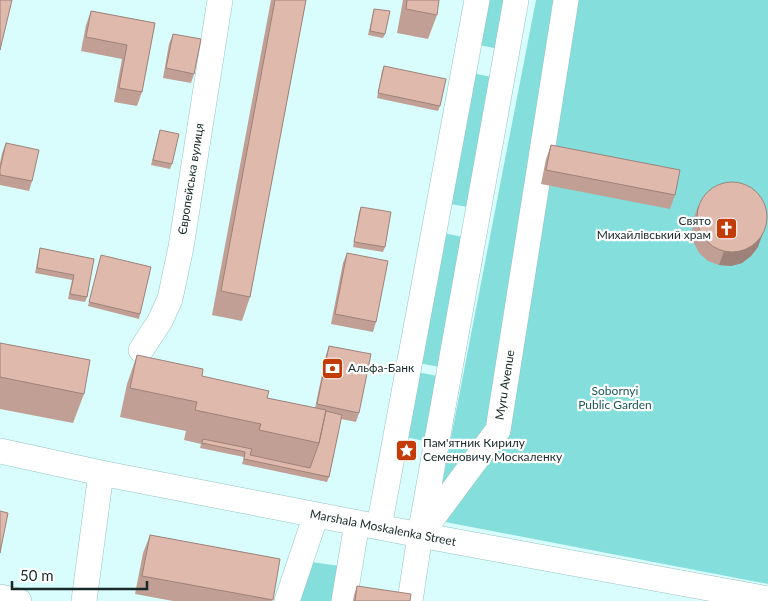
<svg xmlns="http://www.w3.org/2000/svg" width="768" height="601" viewBox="0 0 768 601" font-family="Lato,sans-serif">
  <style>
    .green { fill: #84dedc }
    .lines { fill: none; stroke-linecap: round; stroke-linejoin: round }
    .minor-casing { stroke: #96c3c2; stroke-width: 26 }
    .minor { stroke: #fff; stroke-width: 25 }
    .wall { fill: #c19f95 }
    .shaded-wall { fill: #9d8279 }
    .building { fill: #e0b9ad; stroke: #9d8279 }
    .labels { text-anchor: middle; stroke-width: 4.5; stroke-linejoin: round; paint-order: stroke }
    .street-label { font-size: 12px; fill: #172928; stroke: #fff }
    .poi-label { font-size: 12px; fill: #172928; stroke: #fff; text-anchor: start }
    .park-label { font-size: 12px; fill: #1a5857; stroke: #fff }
  </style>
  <rect width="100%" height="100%" fill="#d8fdfc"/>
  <path class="green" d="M482 0H508L499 49 474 44Z
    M536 0H768V584L435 520Z
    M467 72 492 77 468 207 444 203Z
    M438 232 463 237 439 367 414 362Z
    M412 371 437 376 425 441 400 436Z
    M304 561 340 566 331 601H295Z"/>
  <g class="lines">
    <defs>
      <path id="minor" d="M141 350 160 321 170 299 181 247 220 0
        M0 451 101 473 420 535 768 599
        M379 527 477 0
        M423 531 498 430 566 0
        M0 597 19 601
        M84 601 101 473
        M287 601 316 515
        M344 601 357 523
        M410 601 420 535 516 0"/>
    </defs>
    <use href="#minor" class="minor-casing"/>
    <use href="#minor" class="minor"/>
  </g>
  <path class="wall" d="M271 0H306L250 297 242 321 212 315Z
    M403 0H439L437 15 428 39 397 33Z
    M374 9 385 34 383 38 368 35 373 13Z
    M91 11 155 23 142 92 137 106 114 102 122 59 81 51 86 25Z
    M173 34 194 74 191 83 163 78 169 44Z
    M384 66 440 106 438 111 377 98 382 71Z
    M160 130 172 164 170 169 151 165Z
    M6 143 32 181 29 191 0 185V163L2 153Z
    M551 145 675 195 670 209 541 184 546 159Z
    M698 206 758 247 751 256 742 263 731 266 719 265 708 261 699 253 694 243 692 232 693 220Z
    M361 207 385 247 383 252 353 247 359 212Z
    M40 248 94 259 87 297 85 302 68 299 72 280 35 273Z
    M347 253 376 322 373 332 331 324 343 263Z
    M101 255 140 314 139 319 88 306Z
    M0 343 84 394 73 423 0 409Z
    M329 346 359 413 356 422 341 419 329 477 327 482 242 464 244 457 200 448 201 444 184 440 186 431 120 417 127 384 137 355 267 398 315 408 326 355Z
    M150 535 280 559 272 601H173L135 594 143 553Z
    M357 586 410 601H353L354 595Z"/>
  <path class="shaded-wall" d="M763 233 758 247 751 256 742 263 731 266 719 265 724 251Z"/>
  <path class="building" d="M0 0H12L0 50Z
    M275 0H306L250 297 221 291Z
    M407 0H439L437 15 406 9Z
    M374 9 390 11 385 34 370 31Z
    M91 11 155 23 142 92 119 88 127 45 86 37Z
    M173 34 201 39 194 74 166 68Z
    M384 66 446 79 440 106 378 93Z
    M160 130 179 134 172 164 153 160Z
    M6 143 39 150 32 181 0 175V169Z
    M551 145 680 170 675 195 546 170Z
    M697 217a35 35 0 1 1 70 0a35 35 0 1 1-70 0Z
    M361 207 391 212 385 247 354 242Z
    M40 248 94 259 87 297 70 294 74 275 37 268Z
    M347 253 388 261 376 322 335 314Z
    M101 255 151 267 140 314 89 302Z
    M0 343 90 360 84 394 0 377Z
    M329 346 371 354 359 413 317 404Z
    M137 355 203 369 202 376 269 391 267 398 326 410 319 443 259 430 261 424 195 410 197 402 130 388Z
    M326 411 342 415 329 477 244 459 245 452 202 443 203 439 252 449 250 455 310 468 319 443Z
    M0 511 8 513 0 553Z
    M150 535 280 559 273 600 142 576Z
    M357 586 411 594 410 601H355Z"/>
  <defs>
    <symbol id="church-square" viewBox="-11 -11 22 22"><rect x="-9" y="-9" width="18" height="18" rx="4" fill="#c33c08" stroke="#fff"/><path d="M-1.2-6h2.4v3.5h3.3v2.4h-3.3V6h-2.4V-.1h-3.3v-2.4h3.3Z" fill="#fff"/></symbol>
    <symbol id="bank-square" viewBox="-11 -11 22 22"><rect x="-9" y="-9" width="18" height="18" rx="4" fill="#c33c08" stroke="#fff"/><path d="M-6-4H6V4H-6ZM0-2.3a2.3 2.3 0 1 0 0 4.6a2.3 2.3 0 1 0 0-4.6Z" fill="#fff"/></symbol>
    <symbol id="sight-square" viewBox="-11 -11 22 22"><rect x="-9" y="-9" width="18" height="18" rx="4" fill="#c33c08" stroke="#fff"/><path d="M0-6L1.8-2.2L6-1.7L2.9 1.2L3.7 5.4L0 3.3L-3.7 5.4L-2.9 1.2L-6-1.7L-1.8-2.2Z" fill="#fff"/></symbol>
  </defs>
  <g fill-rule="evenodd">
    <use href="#church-square" x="714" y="216" width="25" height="25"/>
    <use href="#bank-square" x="320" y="356" width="25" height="25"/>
    <use href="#sight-square" x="394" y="438" width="25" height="25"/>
  </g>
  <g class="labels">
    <g class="street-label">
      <text transform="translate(191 179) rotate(-81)" y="4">Європейська вулиця</text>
      <text transform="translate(505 385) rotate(-81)" y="4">Myru Avenue</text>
      <text transform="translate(383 528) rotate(11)" y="4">Marshala Moskalenka Street</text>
    </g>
    <g class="poi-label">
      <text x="711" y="225" text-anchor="end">Свято<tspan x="711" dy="14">Михайлівський храм</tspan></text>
      <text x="348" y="372">Альфа-Банк</text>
      <text x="423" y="447">Пам'ятник Кирилу<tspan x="423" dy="14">Семеновичу Москаленку</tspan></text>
    </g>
    <g class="park-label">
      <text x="615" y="395">Sobornyi<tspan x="615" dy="14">Public Garden</tspan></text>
    </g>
  </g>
  <path d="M12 581v8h135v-8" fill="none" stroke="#172928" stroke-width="2.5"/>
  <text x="20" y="581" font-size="15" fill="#172928" stroke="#ffffff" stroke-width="4" paint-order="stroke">50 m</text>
</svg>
